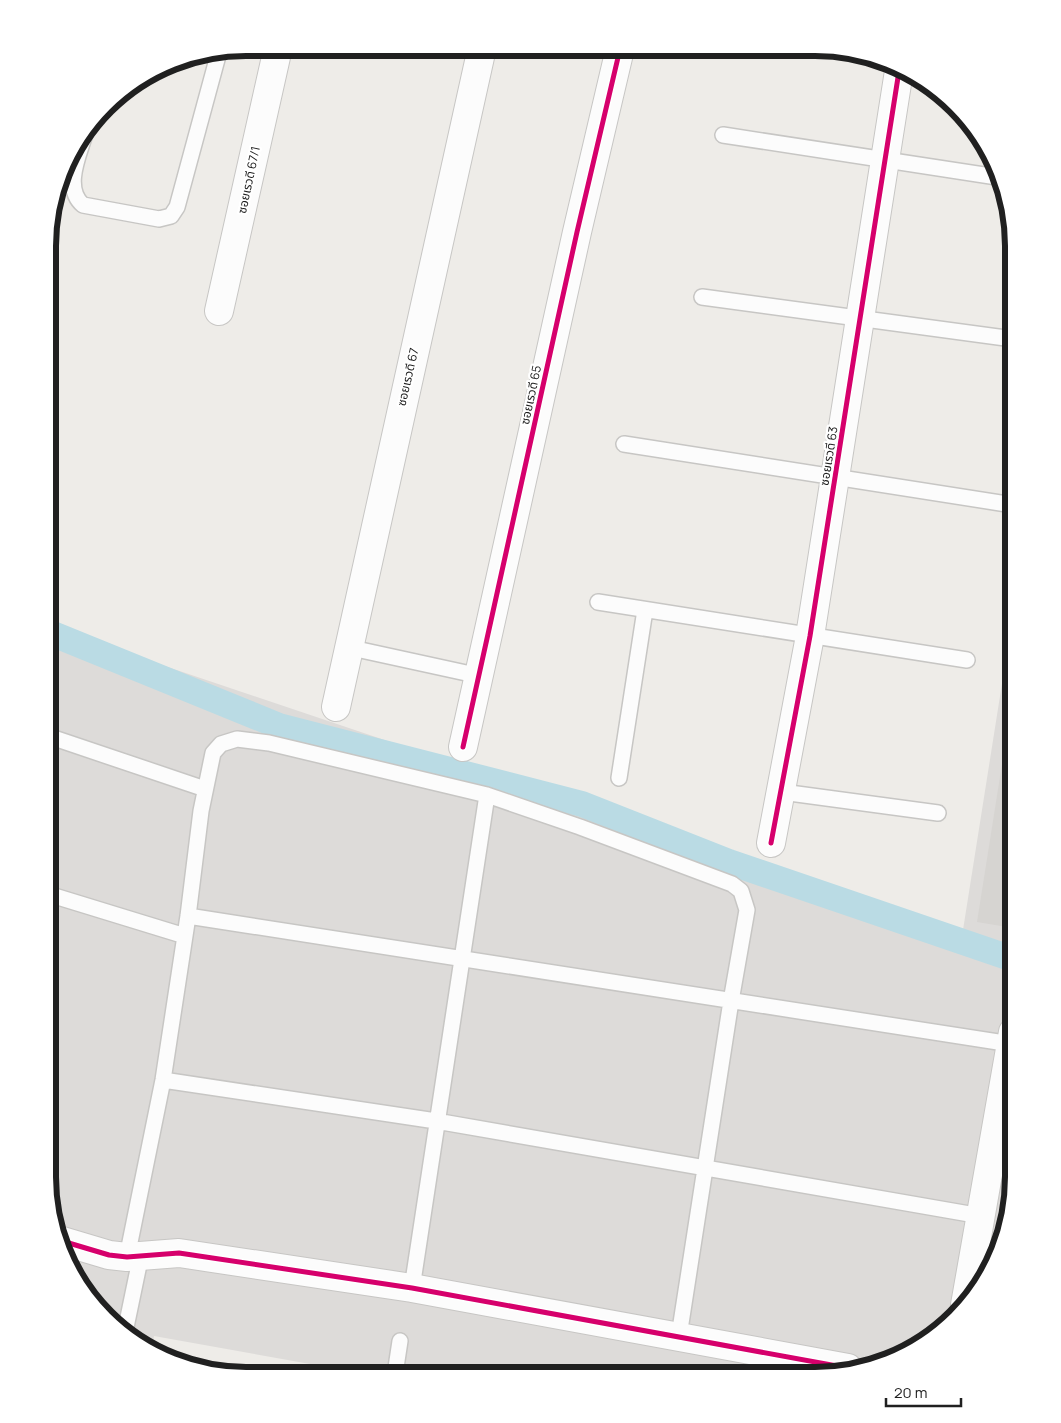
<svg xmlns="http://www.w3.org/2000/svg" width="1061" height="1423" viewBox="0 0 1061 1423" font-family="Manrope,'Noto Sans Thai',sans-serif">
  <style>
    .residential { fill: #dddbd9 }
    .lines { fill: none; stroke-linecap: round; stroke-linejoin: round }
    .canal { stroke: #badbe4; stroke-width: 26 }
    .building { fill: #d6d4d1 }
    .lane-casing { stroke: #c7c6c4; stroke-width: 18 }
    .street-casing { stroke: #c7c6c4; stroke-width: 30 }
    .lane { stroke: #fcfcfc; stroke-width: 15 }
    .street { stroke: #fcfcfc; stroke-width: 28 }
    .cycleway-casing { stroke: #fff; stroke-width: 8 }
    .cycleway { stroke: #d6006c; stroke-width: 5 }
    .labels { text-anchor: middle; stroke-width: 4.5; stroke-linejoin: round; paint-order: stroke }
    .street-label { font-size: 12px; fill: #202020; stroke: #fff }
    .rim { fill: none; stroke: #202020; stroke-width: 6 }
  </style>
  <rect width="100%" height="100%" fill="#eeece8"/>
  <path class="residential" d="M1013 614V1190L1003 1241 980 1288 946 1326 903 1355 815 1375 366 1374 154 1336 152 1348 135 1342 97 1308 68 1265 48 1177 49 627 432 756 568 789 767 870 963 930Z"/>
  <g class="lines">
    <path class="canal" d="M48 632 279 726 582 804 729 862 1013 959"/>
  </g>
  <path class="building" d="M1012 701H1013V928L977 922Z"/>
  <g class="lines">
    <defs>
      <path id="lane" d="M85 134C79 155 63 188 83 205L159 219 171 216 177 207 219 52
        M723 135 997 177
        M702 297 1013 339
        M624 444 1013 505
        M598 602 967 660
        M347 647 480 676
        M48 736 205 789
        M619 778 645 610
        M782 792 938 813
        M48 894 185 936
        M188 916 1011 1044
        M163 1080 436 1121 981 1216
        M127 1257 163 1080 188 916 201 811 213 753 221 744 237 739 269 743 487 795 580 827 732 884 741 891 747 910 731 1001 679 1336
        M412 1288 487 795
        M125 1332 141 1255
        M395 1374 400 1341"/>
      <path id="street" d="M219 311 278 48
        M336 707 482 48
        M463 747 577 232 620 49
        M771 843 810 636 899 71
        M62 1241 109 1255 127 1257 179 1253 412 1288 848 1368
        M965 1305 1013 1032"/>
    </defs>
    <use href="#lane" class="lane-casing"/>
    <use href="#street" class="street-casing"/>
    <use href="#lane" class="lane"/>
    <use href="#street" class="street"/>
    <defs>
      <path id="cycleway" d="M463 747 577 232 620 49
        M771 843 810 636 899 71
        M62 1241 109 1255 127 1257 179 1253 412 1288 848 1368"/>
    </defs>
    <use href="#cycleway" class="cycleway-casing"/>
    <use href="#cycleway" class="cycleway"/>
  </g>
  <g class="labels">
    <g class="street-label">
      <text transform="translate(249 180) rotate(-78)" y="4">ซอยเรวดี 67/1</text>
      <text transform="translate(408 377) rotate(-77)" y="4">ซอยเรวดี 67</text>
      <text transform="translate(531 395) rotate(-78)" y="4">ซอยเรวดี 65</text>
      <text transform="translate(829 456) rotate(-81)" y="4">ซอยเรวดี 63</text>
    </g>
  </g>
  <path d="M0 0H1061V1423H0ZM246 56H815A190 190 0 0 1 1005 246V1177A190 190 0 0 1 815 1367H246A190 190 0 0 1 56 1177V246A190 190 0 0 1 246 56Z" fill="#fff" fill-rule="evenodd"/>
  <path class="rim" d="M246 56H815A190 190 0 0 1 1005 246V1177A190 190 0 0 1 815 1367H246A190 190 0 0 1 56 1177V246A190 190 0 0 1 246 56Z"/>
  <path d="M886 1398v8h75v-8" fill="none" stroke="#202020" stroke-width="2.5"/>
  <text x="894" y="1398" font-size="15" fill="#202020" stroke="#ffffff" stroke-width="4" paint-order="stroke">20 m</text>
</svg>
